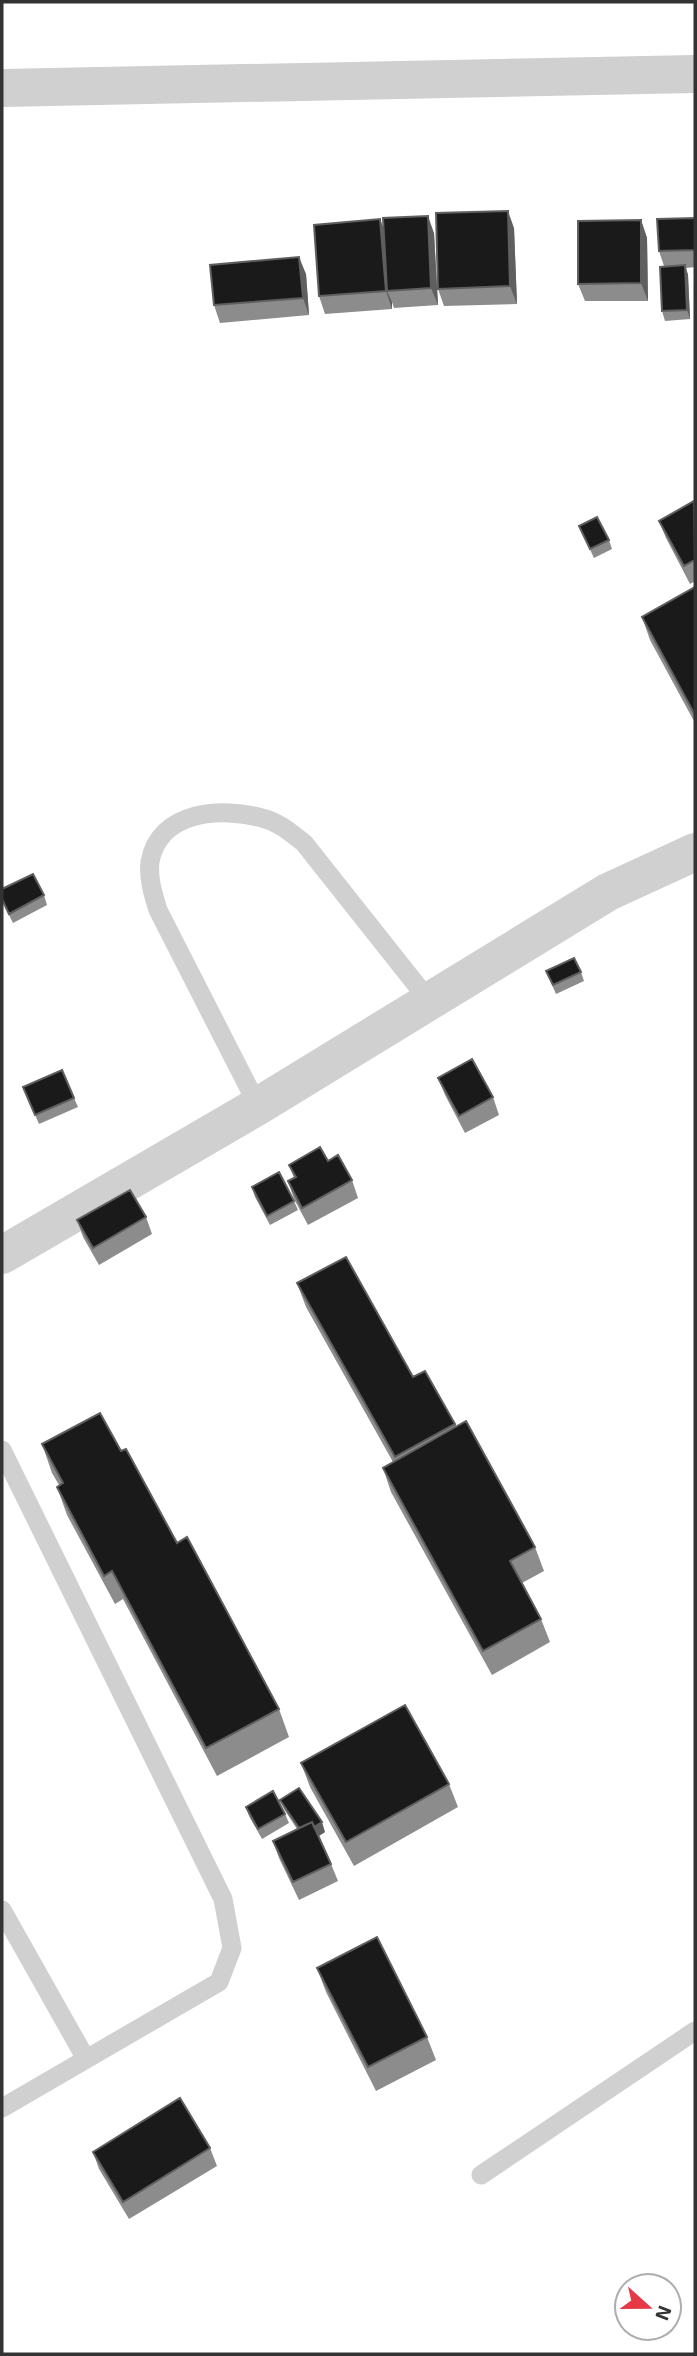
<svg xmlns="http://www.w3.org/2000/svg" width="697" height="2356" viewBox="0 0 697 2356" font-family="'Exo 2',sans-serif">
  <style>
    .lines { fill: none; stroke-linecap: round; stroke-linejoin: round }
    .lane { stroke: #d0d0d0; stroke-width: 19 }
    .street { stroke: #d0d0d0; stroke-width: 38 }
    .wall { fill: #8c8c8c }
    .shaded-wall { fill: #5f5f5f }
    .building { fill: #1a1a1a; stroke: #5f5f5f; stroke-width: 2 }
  </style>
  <rect width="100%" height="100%" fill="#fff"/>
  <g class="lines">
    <path class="lane" d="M258 1106 158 910C153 894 148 878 150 862 159 810 222 807 262 818 279 822 291 833 304 843L430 1002
      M2 1450 223 1899 232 1948 219 1982 2 2108
      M2 1910 86 2059
      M481 2175 695 2031"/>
    <path class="street" d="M2 88 695 74
      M2 1255 258 1106 608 892 695 852"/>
  </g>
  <path class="wall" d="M695 218V267L686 268 688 275 690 319 665 321 662 311 664 266 659 251Z
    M641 220 647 238 648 301H585L578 284Z
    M384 228 434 233 438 305 394 308 392 302V309L325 314 319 296Z
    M514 228 517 304 444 306 438 289Z
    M306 274 309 315 220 323 214 305Z
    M695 502V581L690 584 666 538 659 521Z
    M579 526 609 540 612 549 594 558Z
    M695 587V723L650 640 642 617Z
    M2 889 44 895 47 905 13 923 2 901Z
    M546 971 581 972 584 981 556 994Z
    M438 1078 493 1097 499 1115 465 1133 445 1095Z
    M23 1087 74 1098 78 1107 39 1124Z
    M328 1161 352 1180 358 1198 308 1225 294 1199 288 1181 294 1178 289 1165Z
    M252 1187 294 1201 298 1210 270 1225 255 1197Z
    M146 1217 152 1234 99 1265 83 1237 77 1220Z
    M297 1283 413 1377 455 1424 535 1547 544 1571 522 1583 541 1619 550 1642 492 1675 391 1492 383 1468 393 1462 306 1307Z
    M42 1444 121 1451 279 1709 289 1737 217 1776 123 1599 115 1604 67 1515 57 1487 59 1485 52 1473Z
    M301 1763 449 1784 458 1807 354 1866 310 1787Z
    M280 1800 325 1832 318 1836 331 1864 338 1881 299 1900 279 1858 273 1841 297 1829 284 1809Z
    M246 1807 285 1814 289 1823 262 1839 249 1816Z
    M317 1968 427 2037 436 2060 376 2091 326 1992Z
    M210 2148 217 2166 129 2219 99 2169 93 2152Z"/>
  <path class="shaded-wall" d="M508 211 514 228 517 304 510 286Z
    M428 216 434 233 438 305 431 288Z
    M380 219 387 237V291L392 302V309L386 291Z
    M641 220 647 238 648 301 641 283Z
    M299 257 306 274 309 315 303 298Z
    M685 265 688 275 690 319 687 310Z
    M322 1822 325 1832 307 1844 303 1834Z"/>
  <path class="building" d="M508 211 510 286 438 289 436 213Z
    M428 216 431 288 387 291 383 218Z
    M695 218V250L659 251 657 219Z
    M380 219 386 291 319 296 314 225Z
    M641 220V283L578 284V221Z
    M299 257 303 298 214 305 210 265Z
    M685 265 687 310 662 311 660 267Z
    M694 501 695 560 684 566 659 521Z
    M597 517 609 540 590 549 579 526Z
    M695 587V715L642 617Z
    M33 874 44 895 9 914 2 899V889Z
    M574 958 581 972 553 985 546 971Z
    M472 1059 493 1097 459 1116 438 1078Z
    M62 1070 74 1098 35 1115 23 1087Z
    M320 1147 328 1161 338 1155 352 1180 302 1208 288 1181 296 1177 289 1165Z
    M279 1172 294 1201 267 1216 252 1187Z
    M130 1190 146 1217 93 1248 77 1220Z
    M346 1257 413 1377 425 1371 455 1424 395 1457 297 1283Z
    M100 1413 121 1451 126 1449 177 1543 187 1537 279 1709 206 1748 112 1571 104 1576 57 1487 63 1483 42 1444Z
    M466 1421 535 1547 510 1561 541 1619 483 1651 383 1468Z
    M405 1705 449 1784 346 1842 301 1763Z
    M299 1788 322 1822 314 1827 312 1822 299 1828 280 1800Z
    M273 1791 285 1814 258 1829 246 1807Z
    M312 1822 331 1864 293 1882 273 1841Z
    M377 1937 427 2037 368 2067 317 1968Z
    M180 2098 210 2148 123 2202 93 2152Z"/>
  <rect width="697" height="2356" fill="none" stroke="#333333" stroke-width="7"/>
  <g transform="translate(648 2307) rotate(111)"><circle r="33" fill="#ffffff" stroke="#adadad" stroke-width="2"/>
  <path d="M0-5L12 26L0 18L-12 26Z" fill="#e63946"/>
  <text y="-10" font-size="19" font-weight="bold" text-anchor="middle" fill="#333333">N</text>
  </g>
</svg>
